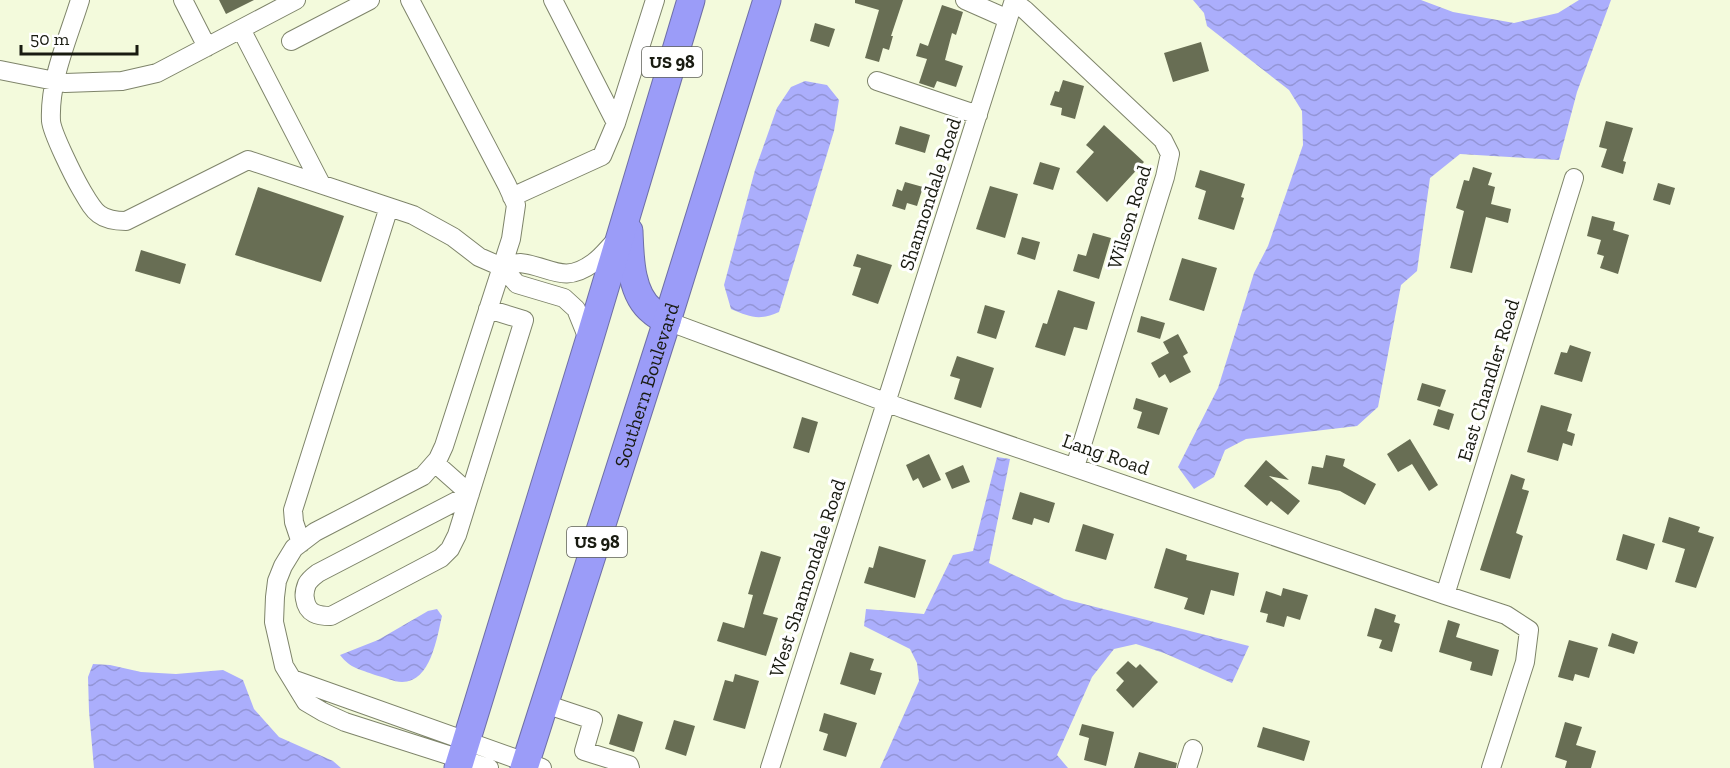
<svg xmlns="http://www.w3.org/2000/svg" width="1730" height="768" viewBox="0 0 1730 768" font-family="'Zilla Slab',serif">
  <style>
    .water { fill: url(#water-waves) }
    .building { fill: #686e54 }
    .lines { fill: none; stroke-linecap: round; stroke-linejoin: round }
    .minor-casing { stroke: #7e846a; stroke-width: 20 }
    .highway-casing { stroke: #6e6fa7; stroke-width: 29 }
    .minor { stroke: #fff; stroke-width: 18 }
    .highway { stroke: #9b9cf8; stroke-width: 27 }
    .labels { text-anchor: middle; stroke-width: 6; stroke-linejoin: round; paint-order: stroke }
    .shield { fill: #fff; stroke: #5e5f58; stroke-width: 1.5 }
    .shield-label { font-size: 18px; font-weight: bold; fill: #191b11 }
    .street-label { font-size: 20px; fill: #191b11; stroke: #fff }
  </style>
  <defs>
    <pattern id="water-waves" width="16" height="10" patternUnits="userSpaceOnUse" patternTransform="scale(1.5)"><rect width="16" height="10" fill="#abaefc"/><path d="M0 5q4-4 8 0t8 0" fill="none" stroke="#9395d7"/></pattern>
  </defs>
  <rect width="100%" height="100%" fill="#f3fadc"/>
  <path class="water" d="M1193 0H1421L1453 12 1514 23 1558 13 1579 0H1611L1577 92 1559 160 1460 154 1430 178 1417 271 1401 285 1378 407 1357 426 1246 439 1225 450 1214 477 1194 489 1178 467 1218 388 1254 273 1268 246 1303 145 1302 111 1289 90 1207 26 1204 13Z
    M805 81 827 85 839 100 834 131 779 312C759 321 750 317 731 309L724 285 755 170 777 108 791 87Z
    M997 457 1010 459 989 563 1064 599 1249 646 1232 683 1164 653 1136 644 1114 649 1092 677 1057 755 1068 768H880L919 681 917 663 910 649 864 626 866 609 924 614 953 555 973 551Z
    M437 609 442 616C437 637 431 682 402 682 394 682 384 677 375 675 360 669 351 669 340 655L378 640 428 611Z
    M93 664 110 665 141 672 176 674 223 670 243 680 254 709 279 737 333 761 341 768H94L89 711 88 677Z"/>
  <path class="building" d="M219 0H254L226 14Z
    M855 0H903L891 36H893L889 50 883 48 879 62 865 58 879 10 855 3Z
    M942 5 963 12 956 35 952 33 945 60 963 66 956 87 937 81 934 88 919 83 927 59 916 56 920 43 928 46Z
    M815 23 835 29 829 47 810 41Z
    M1201 42 1209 71 1173 82 1164 53Z
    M1063 80 1084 86 1075 119 1061 115 1062 108 1050 105 1055 91 1059 92Z
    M1606 121 1633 128 1623 161 1626 162 1623 174 1601 167 1607 149 1599 147Z
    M1104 125 1144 162 1107 202 1076 172 1094 152 1086 145Z
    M900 126 930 135 925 153 895 144Z
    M1040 162 1060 168 1053 190 1033 184Z
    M1473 167 1492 173 1488 185 1495 187 1491 204 1511 209 1508 223 1486 217 1472 273 1450 268 1464 211 1456 208 1464 180 1469 181Z
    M1200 170 1245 184 1241 197 1244 198 1234 230 1198 219 1206 191 1195 187Z
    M905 182 923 187 917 206 907 203 905 210 892 206 897 189 902 191Z
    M1658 183 1675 188 1670 205 1653 200Z
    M990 186 1018 194 1005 238 976 229Z
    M258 187 344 216 321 282 235 255Z
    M1592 216 1615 222 1613 230 1629 235 1618 274 1600 268 1604 256 1597 254 1601 240 1587 236Z
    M1093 233 1111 238 1099 279 1073 271 1078 254 1086 256Z
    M1022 237 1040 242 1035 260 1017 254Z
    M141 250 186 264 180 284 135 271Z
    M857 254 892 265 878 304 852 295 861 268 853 266Z
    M1182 258 1217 268 1204 311 1169 300Z
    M1058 290 1095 302 1087 330 1074 327 1065 356 1035 347 1043 323 1047 324Z
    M985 305 1005 311 996 339 977 333Z
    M1141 316 1165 323 1160 339 1137 332Z
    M1178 334 1188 353 1183 356 1191 372 1170 383 1165 374 1159 378 1151 363 1169 353 1163 342Z
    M1570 345 1591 352 1582 382 1554 374 1561 352 1567 353Z
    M957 356 994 368 981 408 954 399 960 379 950 376Z
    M1422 383 1446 390 1440 407 1417 400Z
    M1136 398 1168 408 1159 435 1137 428 1142 412 1133 409Z
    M1541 405 1572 414 1567 431 1575 434 1572 446 1563 443 1558 461 1527 452Z
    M1438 409 1454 414 1449 430 1433 425Z
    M802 417 818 422 809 453 793 448Z
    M1410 439 1438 485 1429 491 1412 464 1398 472 1387 454Z
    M929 454 941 480 923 488 918 478 913 481 906 465Z
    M1326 455 1345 459 1343 466 1376 484 1365 505 1340 491 1308 484 1312 466 1323 468Z
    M1266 460 1289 480 1269 476 1300 501 1288 515 1271 501 1267 506 1244 486Z
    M963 465 970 482 952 489 945 473Z
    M1511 474 1525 479 1522 489 1529 491 1516 533 1523 536 1510 579 1480 570Z
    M1020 492 1055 503 1049 523 1034 518 1032 525 1012 519Z
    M1669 517 1700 527 1698 532 1714 537 1696 588 1675 582 1685 549 1662 542Z
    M1083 524 1114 534 1106 560 1075 551Z
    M1623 534 1655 544 1647 570 1616 560Z
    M879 546 926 560 915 598 864 583 869 567 873 568Z
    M1166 548 1187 555 1186 560 1239 573 1234 596 1211 590 1204 615 1184 609 1188 598 1154 588Z
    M761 551 781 557 763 614 778 618 766 656 717 641 723 622 744 628 753 595 748 594Z
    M1283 588 1308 595 1300 620 1287 616 1284 627 1266 622 1268 614 1260 612 1266 591 1281 596Z
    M1375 608 1396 615 1394 622 1400 624 1392 652 1379 648 1382 640 1367 636Z
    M1448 620 1460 624 1456 637 1499 650 1492 676 1470 670 1472 662 1439 652Z
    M1612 633 1638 642 1634 654 1608 646Z
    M1569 640 1598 648 1589 678 1575 674 1573 681 1558 677Z
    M850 652 874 659 870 670 882 673 875 695 840 684Z
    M1128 661 1136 668 1140 664 1158 682 1133 708 1116 690 1124 681 1116 673Z
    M735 674 759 681 745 729 713 720 725 680 733 682Z
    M824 713 857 723 846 757 823 750 828 734 819 731Z
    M618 714 643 722 634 752 609 744Z
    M674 720 695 726 686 756 665 749Z
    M1565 722 1582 727 1576 745 1596 751 1591 768H1565L1567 761 1555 757Z
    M1082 724 1114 732 1106 766 1084 760 1089 738 1079 735Z
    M1263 727 1310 741 1304 761 1257 747Z
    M1139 752 1177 763 1176 768H1134Z"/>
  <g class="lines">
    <defs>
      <path id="minor" d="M80 0C68 39 49 80 51 121 52 133 74 177 81 189 94 211 98 221 126 221L248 160 413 215 453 237 479 257 502 267 517 284 564 298 576 309 589 341
        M183 0 207 47
        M410 0 507 185 516 205 511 239 444 446 438 459 423 476 315 532 294 548 283 566 277 581 275 597 274 622 284 666 306 702 323 712 345 722 489 768
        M553 0 616 123
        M965 0 1008 19
        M1014 2 1025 10 1163 140 1170 154 1165 177 1075 467
        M241 29 321 184
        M291 41 370 0
        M0 70 65 83 122 81 157 73 296 0
        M877 81 978 115
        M512 197 602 156 616 123 655 0
        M502 267C507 266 514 263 520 263 550 266 563 285 593 263 602 257 609 247 617 239
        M667 321 904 409 1445 595 1506 615 1529 630 1525 662 1491 768
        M435 463 470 494 318 573C314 576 309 580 307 584 305 589 304 595 305 599 307 614 318 616 331 616L441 558 450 549 457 535 524 320 488 309
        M301 543 294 522 293 510 389 207
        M1445 595 1574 178
        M292 679 542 768
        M545 704 593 720 584 751 629 765 630 768
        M770 768 1014 0
        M1187 768 1193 749"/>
      <g id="highway">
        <path d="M629 231C630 256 630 294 652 311 656 315 662 318 667 321"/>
        <path d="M458 768 589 341 691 0"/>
        <path id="s1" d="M524 768 667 321 767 0"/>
      </g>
    </defs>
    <use href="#minor" class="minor-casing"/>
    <use href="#highway" class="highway-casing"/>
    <use href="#minor" class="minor"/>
    <use href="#highway" class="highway"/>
  </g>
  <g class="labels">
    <g class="shield">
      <rect x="642" y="47" width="60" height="30" rx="4.5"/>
      <rect x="567" y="527" width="60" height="30" rx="4.5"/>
    </g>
    <g class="shield-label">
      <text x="672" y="68">US 98</text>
      <text x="597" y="548">US 98</text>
    </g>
    <g class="street-label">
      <text transform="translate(930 194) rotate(-72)" y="7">Shannondale Road</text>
      <text transform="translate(1129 217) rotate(-73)" y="7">Wilson Road</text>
      <text transform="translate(1488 380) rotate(-73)" y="7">East Chandler Road</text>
      <text dy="7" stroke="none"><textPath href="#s1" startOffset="402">Southern Boulevard</textPath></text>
      <text transform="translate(1106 454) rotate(19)" y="7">Lang Road</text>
      <text transform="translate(807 578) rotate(-72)" y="7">West Shannondale Road</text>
    </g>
  </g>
  <path d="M21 45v9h116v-9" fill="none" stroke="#191b11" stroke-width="3"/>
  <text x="30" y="45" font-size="18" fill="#191b11" stroke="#ffffff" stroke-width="4.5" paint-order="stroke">50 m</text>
</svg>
